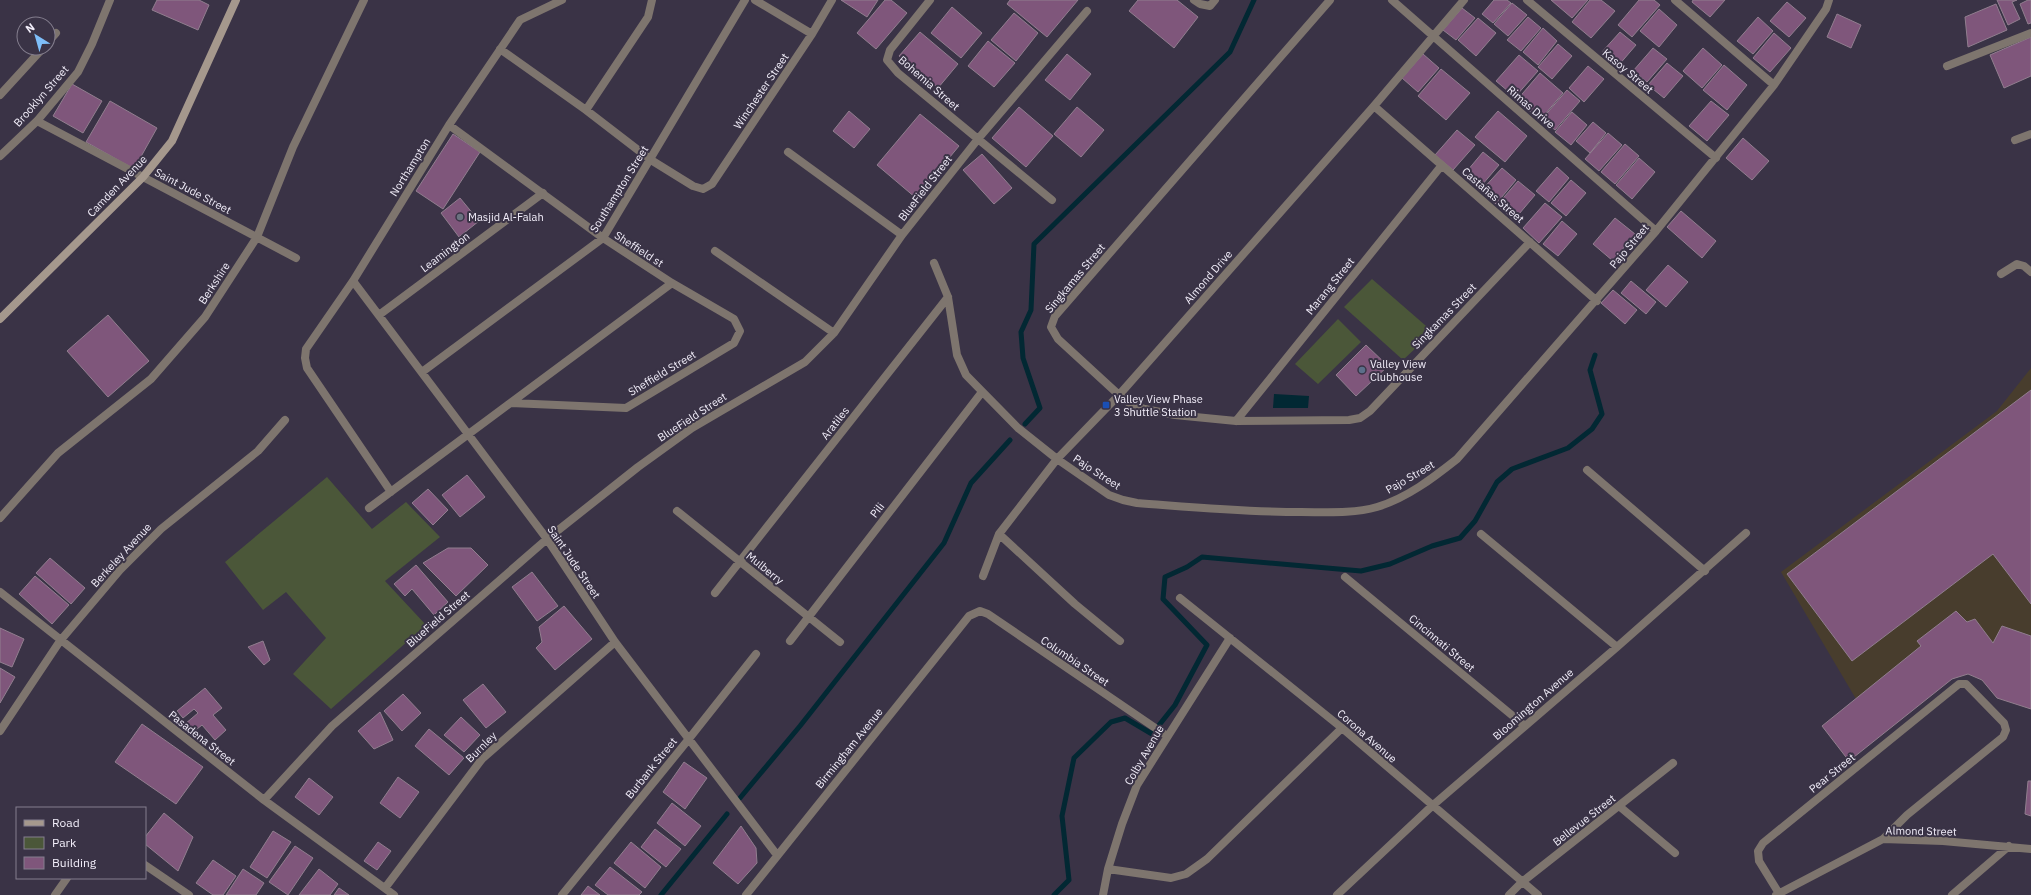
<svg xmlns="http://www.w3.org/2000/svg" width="2031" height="895" viewBox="0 0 2031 895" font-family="'IBM Plex Sans',sans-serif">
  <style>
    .industrial { fill: #483d2d }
    .green { fill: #4b5739 }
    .water { fill: #022833 }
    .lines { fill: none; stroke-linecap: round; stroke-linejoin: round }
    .stream { stroke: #022833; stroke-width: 5 }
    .building { fill: #7f567b; stroke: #917e8f }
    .street { stroke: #7e756e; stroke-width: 8 }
    .secondary { stroke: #a5988d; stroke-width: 8 }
    .worship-dot { fill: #6b7280; stroke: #3a3346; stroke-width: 1.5 }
    .service-dot { fill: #5c6f8a; stroke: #3a3346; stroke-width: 1.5 }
    .transit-dot { fill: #1a4fb4; stroke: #3a3346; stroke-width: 1.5 }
    .labels { text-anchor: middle; stroke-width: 4; stroke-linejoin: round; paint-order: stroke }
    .street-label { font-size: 11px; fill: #f2eefa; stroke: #3a3346 }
    .poi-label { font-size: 11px; fill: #f2eefa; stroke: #3a3346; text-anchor: start }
  </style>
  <rect width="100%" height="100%" fill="#3a3346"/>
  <path class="industrial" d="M2031 368V709L1997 698 1982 680 1968 674 1952 679 1849 761 1822 726 1856 699 1781 572 1997 411Z"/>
  <path class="green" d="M1372 279 1433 332 1403 360 1344 307Z
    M1338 319 1361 342 1318 384 1295 364Z
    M327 477 372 529 406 502 440 537 385 581 426 625 331 709 293 674 326 638 286 592 263 610 225 562Z"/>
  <path class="water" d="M1274 394 1309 396 1308 408H1273Z"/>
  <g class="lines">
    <path class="stream" d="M1025 424 1040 408 1023 358 1021 332 1031 310 1034 244 1230 52 1254 0
      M740 798 800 726 944 543 971 483 1010 440
      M661 895 727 814
      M1054 895 1069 880 1062 816 1074 758 1111 722 1125 718 1152 734 1175 705 1207 645 1163 599 1165 577 1187 567 1202 557 1361 571 1390 564 1432 546 1460 538 1475 521 1497 482 1512 469 1568 448 1592 429 1602 414 1590 370 1595 355"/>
  </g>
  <path class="building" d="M157 0H199L209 5 198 30 152 10Z
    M841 0H878L867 17Z
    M885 0H891L907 13 876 49 857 33Z
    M1010 0H1078L1047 37 1007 4Z
    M1138 0H1177L1198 17 1174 48 1129 11Z
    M1494 0H1507L1511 3 1493 23 1482 14Z
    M1551 0H1588L1572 18Z
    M1590 0H1601L1615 11 1591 38 1572 22Z
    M1639 0H1654L1660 5 1632 37 1618 25Z
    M1693 0H1725L1710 17 1692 2Z
    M1997 0H2017L2012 2 2020 19 2008 25Z
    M2028 0H2031V23L2028 24 2020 4Z
    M1787 2 1806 18 1789 37 1770 21Z
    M1512 3 1527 15 1508 36 1494 24Z
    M1996 4 2007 30 1968 47 1965 17Z
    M952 7 982 33 961 58 931 33Z
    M1462 8 1475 18 1456 40 1443 30Z
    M1659 9 1677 25 1659 47 1640 31Z
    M1014 13 1038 33 1016 61 991 40Z
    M1837 14 1861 25 1851 48 1827 37Z
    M1528 17 1541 28 1521 51 1507 40Z
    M1758 17 1773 31 1753 54 1737 41Z
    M1478 18 1496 33 1476 56 1458 40Z
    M1543 28 1557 41 1538 65 1523 52Z
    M920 32 958 64 938 88 899 56Z
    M1620 32 1636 45 1618 66 1602 52Z
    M1774 33 1791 48 1770 72 1753 58Z
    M2031 37V76L2004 88 1990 55Z
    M988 41 1015 63 994 87 968 66Z
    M1558 44 1572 56 1552 79 1538 67Z
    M1653 48 1667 59 1647 82 1633 71Z
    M1703 48 1722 65 1702 88 1683 71Z
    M1067 54 1091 74 1070 100 1045 80Z
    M1423 54 1439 68 1418 92 1402 78Z
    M1519 55 1538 71 1515 97 1496 81Z
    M1667 63 1683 76 1664 98 1648 85Z
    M1724 65 1747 85 1727 110 1703 90Z
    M1588 66 1604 79 1584 102 1569 88Z
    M1441 69 1470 93 1446 120 1418 96Z
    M1540 73 1563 93 1540 120 1517 100Z
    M72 84 102 101 83 133 53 116Z
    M1567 90 1580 101 1555 130 1542 119Z
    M110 101 157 128 134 169 86 142Z
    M1711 101 1729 115 1707 141 1689 126Z
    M1019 107 1053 136 1026 167 992 138Z
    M1077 107 1104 130 1081 157 1054 134Z
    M849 111 870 129 854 148 833 131Z
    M1498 111 1527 136 1505 162 1475 137Z
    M1572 112 1587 125 1571 145 1555 132Z
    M920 114 959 146 916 198 877 165Z
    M1593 122 1606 133 1590 153 1576 141Z
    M1457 130 1475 145 1453 170 1435 155Z
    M1608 133 1622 145 1599 171 1585 159Z
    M453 134 480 152 443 209 416 191Z
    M1743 138 1769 161 1752 180 1726 158Z
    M1625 144 1639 156 1615 184 1601 172Z
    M1483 152 1499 165 1482 185 1467 171Z
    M982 154 1012 188 994 204 963 170Z
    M1639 158 1655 172 1632 199 1616 185Z
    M1557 167 1569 178 1549 202 1536 191Z
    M1502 168 1516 180 1496 204 1481 191Z
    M1571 180 1586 193 1566 216 1551 203Z
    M1518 181 1535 195 1514 220 1497 205Z
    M460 198 479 221 459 237 441 213Z
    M1545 203 1562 217 1539 243 1523 228Z
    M1681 211 1716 241 1702 258 1667 227Z
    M1615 218 1635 234 1613 261 1593 244Z
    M1562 221 1577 234 1558 256 1543 244Z
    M1668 265 1688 282 1666 307 1646 290Z
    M1631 281 1656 302 1646 314 1621 293Z
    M1613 290 1637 310 1625 324 1601 303Z
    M108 315 149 361 108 397 67 351Z
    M1366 345 1388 366 1356 396 1336 375Z
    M2031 390V604L1993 554 1852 661 1787 574Z
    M467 475 485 497 460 517 442 495Z
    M428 489 448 510 433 525 412 503Z
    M448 548H471L488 565 456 596 423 563Z
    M50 558 85 588 71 604 36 573Z
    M416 565 448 602 434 615 412 589 405 596 394 584Z
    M532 572 558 606 537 621 512 587Z
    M35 576 69 605 52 624 19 594Z
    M564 606 592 639 555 670 536 648 542 642 539 627Z
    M1956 611 1967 622 1975 619 1993 643 2002 626 2031 636V709L1997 698 1982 680 1968 674 1952 679 1849 761 1822 726 1921 646 1917 641Z
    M0 628 24 639 12 667 0 662Z
    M263 641 270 660 264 665 248 647Z
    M0 668 15 677 0 703Z
    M483 684 506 712 486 728 463 700Z
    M205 688 222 708 213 715 226 730 215 740 202 725 192 733 185 724 198 713 194 709 183 718 177 711Z
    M403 694 421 713 402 731 384 711Z
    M380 712 393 740 374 749 358 731Z
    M461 717 480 735 464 752 444 735Z
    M142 724 203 767 176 804 115 762Z
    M429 729 464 758 449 775 415 746Z
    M684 762 707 778 685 809 663 792Z
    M398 777 419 792 400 818 380 803Z
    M309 778 333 797 319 815 295 797Z
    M2028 781H2031V816L2025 814Z
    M672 803 701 826 685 846 657 823Z
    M164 813 193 837 178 871 145 844V837Z
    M741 826 756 848 757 863 738 884 713 863Z
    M655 829 681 849 666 867 641 847Z
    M273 831 291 842 267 878 250 867Z
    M378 842 391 851 377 870 364 861Z
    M631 842 661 867 645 888 614 863Z
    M295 846 313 858 288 895 269 882Z
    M213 860 236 876 223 895H213L196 883Z
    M610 867 642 892 639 895H608L595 885Z
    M243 869 264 883 256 895H226Z
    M319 869 338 884 330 895H299Z
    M588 886 600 895H581Z
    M339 888 349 895H334Z"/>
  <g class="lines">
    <path class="street" d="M755 0 812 34
      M930 0 890 50 887 60 898 73 1052 200
      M1194 0 1200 4 1210 6 1215 0
      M1330 0 1055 316 1051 327 1058 339 1119 395 1132 405 1145 409 1175 415 1236 421 1349 420 1360 418 1370 411 1530 242
      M1392 0 1656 231
      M1527 0 1716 158
      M1675 0 1774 85
      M48 42 56 33
      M500 49 586 110 651 160 693 186 703 189 712 184 812 34 832 0
      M1947 66 2031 33
      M0 95 43 48
      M1374 106 1597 301
      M586 110 648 17 652 0
      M37 121 296 258
      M449 125 603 238 672 283 734 319 740 331 734 343 626 408 511 403
      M2015 140 2031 134
      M788 152 902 235
      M0 156 37 121 78 72 92 44 110 0
      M715 251 834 333
      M934 263 948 297 957 355 966 375 1018 428 1057 459 1109 495 1123 500 1137 503C1192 507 1246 512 1301 512 1326 512 1353 514 1377 507 1407 498 1433 478 1457 459L1656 231 1774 85 1826 9 1829 0
      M2001 274 2017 264 2024 266 2031 272
      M353 281 547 539 615 642 777 855
      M379 315 543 193
      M422 372 603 238 745 0
      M1236 421 1442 165
      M1587 470 1705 571
      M391 492 307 368 305 358 306 349 353 281 449 125 520 20 562 0
      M369 508 672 283
      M677 511 840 642
      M0 518 58 453 151 379 205 317 257 237 293 147 364 0
      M999 534 1075 604 1120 641
      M1481 534 1617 647
      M983 576 999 534 1057 459 1119 395 1374 106 1464 0
      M1345 577 1525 726
      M0 592 264 800 394 895
      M715 593 948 297
      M1180 598 1342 728 1538 895
      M790 641 982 392
      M0 731 60 641 120 570 161 529 258 451 285 420
      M264 800 332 726 547 539 638 467 692 428 805 362 834 333 902 235 978 139 1087 11
      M1619 806 1675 853
      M145 865 189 895
      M1108 869 1171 878 1186 874 1207 859 1342 728
      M385 888 482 759 615 642
      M55 895 67 878
      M562 895 688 740 756 654
      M746 895 969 616 980 611 988 614 1167 736
      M1103 895 1108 869 1122 824 1137 785 1230 638
      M1337 895 1432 806 1617 647 1746 533
      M1509 895 1522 882 1673 763
      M1776 895 1883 839 1943 841 2031 849
      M1780 895 1759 861 1758 851 1763 843 1959 684H1966L2004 723 2006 730 2003 737 1907 815 1883 839
      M1952 895 2009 846"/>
    <path class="secondary" d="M0 319 143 177 172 141 236 0"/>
  </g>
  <circle class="worship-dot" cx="460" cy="217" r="4"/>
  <circle class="service-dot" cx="1362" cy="370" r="4"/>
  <rect class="transit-dot" x="1102" y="401" width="8" height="8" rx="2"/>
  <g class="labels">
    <g class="street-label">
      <text transform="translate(1628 71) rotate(40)" y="4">Kasoy Street</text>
      <text transform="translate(929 83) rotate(41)" y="4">Bohemia Street</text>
      <text transform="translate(761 91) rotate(-56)" y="4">Winchester Street</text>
      <text transform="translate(41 96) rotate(-49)" y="4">Brooklyn Street</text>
      <text transform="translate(1531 107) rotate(41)" y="4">Rimas Drive</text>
      <text transform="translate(410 167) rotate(-58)" y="4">Northampton</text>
      <text transform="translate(117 186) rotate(-46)" y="4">Camden Avenue</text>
      <text transform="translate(925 188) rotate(-52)" y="4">BlueField Street</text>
      <text transform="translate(619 189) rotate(-58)" y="4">Southampton Street</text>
      <text transform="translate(193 191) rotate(28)" y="4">Saint Jude Street</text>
      <text transform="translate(1493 195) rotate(41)" y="4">Castañas Street</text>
      <text transform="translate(1629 246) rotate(-50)" y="4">Pajo Street</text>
      <text transform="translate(639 249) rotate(33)" y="4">Sheffield st</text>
      <text transform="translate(445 252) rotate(-37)" y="4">Leamington</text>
      <text transform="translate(1208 277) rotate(-49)" y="4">Almond Drive</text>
      <text transform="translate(1075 278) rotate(-50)" y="4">Singkamas Street</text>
      <text transform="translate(214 283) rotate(-57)" y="4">Berkshire</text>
      <text transform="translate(1330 286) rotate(-51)" y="4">Marang Street</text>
      <text transform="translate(1444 316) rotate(-46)" y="4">Singkamas Street</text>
      <text transform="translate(662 373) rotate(-31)" y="4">Sheffield Street</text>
      <text transform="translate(692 417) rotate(-33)" y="4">BlueField Street</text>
      <text transform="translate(835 423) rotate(-52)" y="4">Aratiles</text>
      <text transform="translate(1097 472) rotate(33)" y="4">Pajo Street</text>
      <text transform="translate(1410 477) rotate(-30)" y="4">Pajo Street</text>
      <text transform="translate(877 510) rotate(-52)" y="4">Pili</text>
      <text transform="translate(121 555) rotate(-47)" y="4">Berkeley Avenue</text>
      <text transform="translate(574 562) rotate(56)" y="4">Saint Jude Street</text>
      <text transform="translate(765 568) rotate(39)" y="4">Mulberry</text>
      <text transform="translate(438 619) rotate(-41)" y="4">BlueField Street</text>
      <text transform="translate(1442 643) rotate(40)" y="4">Cincinnati Street</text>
      <text transform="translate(1075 661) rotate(34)" y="4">Columbia Street</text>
      <text transform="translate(1533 704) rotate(-41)" y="4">Bloomington Avenue</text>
      <text transform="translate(1367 736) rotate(41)" y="4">Corona Avenue</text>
      <text transform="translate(202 738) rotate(38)" y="4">Pasadena Street</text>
      <text transform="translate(481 747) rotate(-45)" y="4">Burnley</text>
      <text transform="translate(849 748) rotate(-51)" y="4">Birmingham Avenue</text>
      <text transform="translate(1144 755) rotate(-60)" y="4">Colby Avenue</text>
      <text transform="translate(651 768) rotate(-51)" y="4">Burbank Street</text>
      <text transform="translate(1832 773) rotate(-39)" y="4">Pear Street</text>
      <text transform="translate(1584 820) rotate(-38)" y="4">Bellevue Street</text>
      <text transform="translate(1921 831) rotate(1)" y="4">Almond Street</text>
    </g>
    <g class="poi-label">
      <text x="468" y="221">Masjid Al-Falah</text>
      <text x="1370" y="368">Valley View<tspan x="1370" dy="13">Clubhouse</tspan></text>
      <text x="1114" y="403">Valley View Phase<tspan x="1114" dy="13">3 Shuttle Station</tspan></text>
    </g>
  </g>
  <rect x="16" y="807" width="130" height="72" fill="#3a3346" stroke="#847e8e"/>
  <rect x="24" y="820" width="20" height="6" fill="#a5988d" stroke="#847e8e"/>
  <text x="52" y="827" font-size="12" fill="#f2eefa">Road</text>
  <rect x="24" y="837" width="20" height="12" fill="#4b5739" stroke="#847e8e"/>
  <text x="52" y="847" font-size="12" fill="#f2eefa">Park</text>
  <rect x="24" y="857" width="20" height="12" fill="#7f567b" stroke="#847e8e"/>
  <text x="52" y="867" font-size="12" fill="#f2eefa">Building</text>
  <g transform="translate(36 36) rotate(323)"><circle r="19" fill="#3a3346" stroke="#847e8e"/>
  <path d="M0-3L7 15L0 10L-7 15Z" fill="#7ebef9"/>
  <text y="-6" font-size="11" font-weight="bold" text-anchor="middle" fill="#f2eefa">N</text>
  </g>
</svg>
